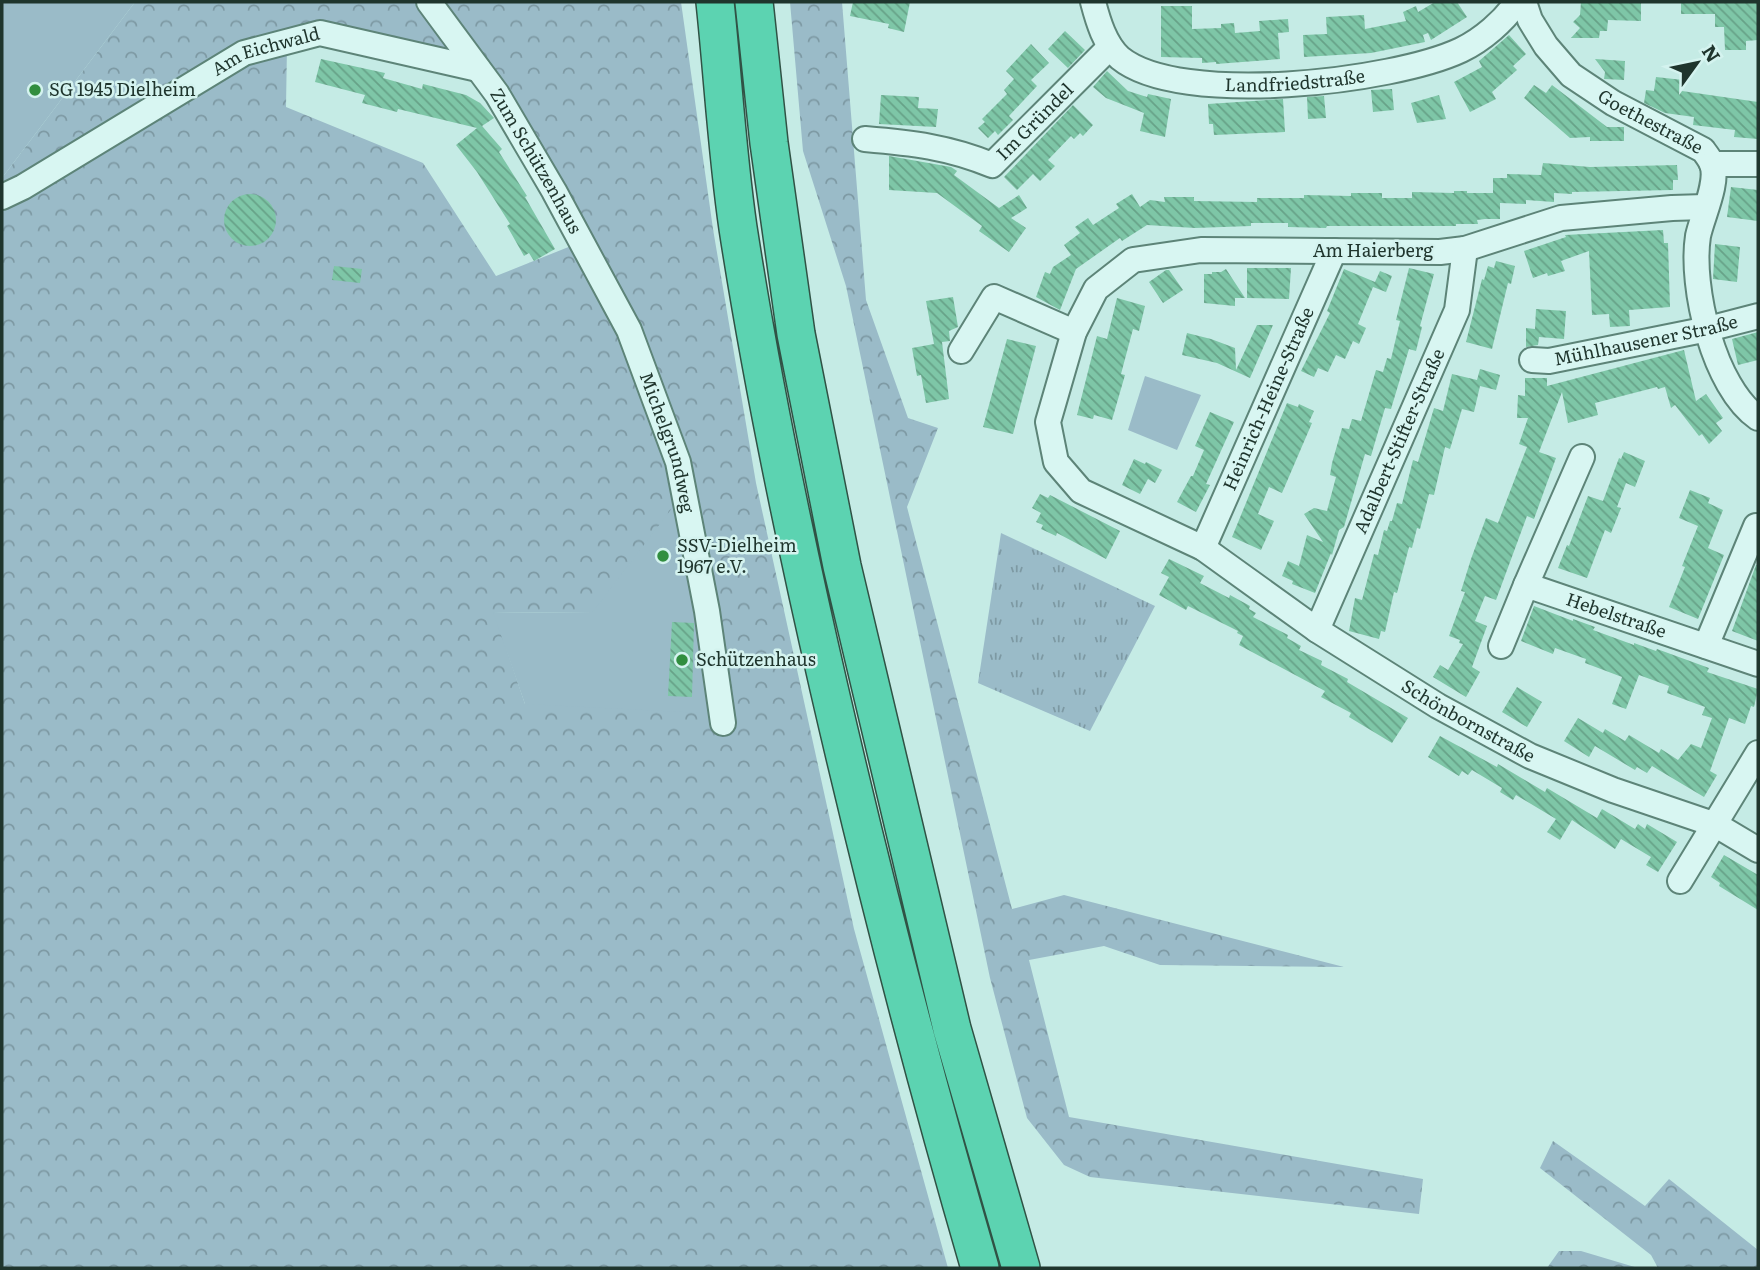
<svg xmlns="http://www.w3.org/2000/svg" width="1760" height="1270" viewBox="0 0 1760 1270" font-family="Literata,serif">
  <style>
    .grass { fill: url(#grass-tufts) }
    .forest { fill: url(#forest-crowns); fill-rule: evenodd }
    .park { fill: #9abbc8 }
    .building { fill: url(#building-back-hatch) }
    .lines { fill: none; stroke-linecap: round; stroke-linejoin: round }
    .minor-casing { stroke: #5d8478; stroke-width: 28 }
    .highway-casing { stroke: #305245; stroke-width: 40 }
    .minor { stroke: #d8f6f2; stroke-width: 24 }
    .highway { stroke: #5cd3b1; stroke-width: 37 }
    .poi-dot { fill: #318e3f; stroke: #d4f3ef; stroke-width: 2.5 }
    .labels { text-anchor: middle; stroke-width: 5; stroke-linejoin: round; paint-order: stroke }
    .street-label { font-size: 18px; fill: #1f352d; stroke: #d4f3ef }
    .poi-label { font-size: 18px; fill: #1f352d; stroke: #d4f3ef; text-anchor: start }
  </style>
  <defs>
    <pattern id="grass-tufts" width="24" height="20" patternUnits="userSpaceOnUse" patternTransform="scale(1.75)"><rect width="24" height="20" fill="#9abbc8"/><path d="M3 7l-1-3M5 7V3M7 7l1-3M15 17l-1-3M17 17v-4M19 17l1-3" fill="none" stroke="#7d99a3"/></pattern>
    <pattern id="forest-crowns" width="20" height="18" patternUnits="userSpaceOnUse" patternTransform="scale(1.75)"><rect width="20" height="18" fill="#9abbc8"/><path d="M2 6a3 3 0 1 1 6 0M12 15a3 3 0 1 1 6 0" fill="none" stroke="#7d99a3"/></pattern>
    <pattern id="building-back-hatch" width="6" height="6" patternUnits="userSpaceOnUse" patternTransform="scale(1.75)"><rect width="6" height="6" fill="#7ec6a7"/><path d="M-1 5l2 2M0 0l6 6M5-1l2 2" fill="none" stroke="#67a288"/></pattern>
  </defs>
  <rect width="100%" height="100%" fill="#c5ebe5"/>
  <path class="grass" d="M1001 533 1155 606 1090 731 978 683Z"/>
  <path class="forest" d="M135 2H416L458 50 309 24 287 46 286 107 423 163 496 276 581 242 546 154 481 50 445 2H681L713 229 756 483 854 929 948 1268H2V178ZM679 500 525 704 494 612 593 613Z
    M790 2H842L866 300 908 418 938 428 907 507 1012 909 1064 895 1344 967 1160 965 1104 946 1029 960 1069 1117 1423 1179 1419 1214 1090 1177 1064 1165 1027 1118 990 978 846 286 803 151Z
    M1553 1141 1645 1206 1669 1179 1758 1250V1268H1658L1651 1255 1540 1168Z
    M1559 1251H1581L1638 1268H1547Z"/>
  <path class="park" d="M2 2H135L2 178Z
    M1145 376 1201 395 1177 450 1128 430Z
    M679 499 722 714 525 704 493 612 592 613Z"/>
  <path class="building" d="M853 2H910L904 32 888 28 889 24 850 16Z
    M1435 2H1457L1467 17 1431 40 1428 33 1423 35 1425 42 1371 53 1304 57 1303 35 1327 34 1326 17 1364 15 1365 29 1406 21 1403 12 1416 6 1418 12Z
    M1581 2H1641V21L1608 20 1607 31H1600L1599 38H1571L1580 28 1573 22 1580 15Z
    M1681 2H1758V40L1746 41V50H1725L1724 27H1715V14H1681Z
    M1161 6H1192V29L1221 28V24L1234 23 1235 33 1260 31 1259 21 1288 19 1289 32 1278 33 1280 59 1216 64V62L1202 63V58L1161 57Z
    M1065 31 1085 50 1068 68 1048 49Z
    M1509 35 1526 54 1513 66 1517 70 1492 92 1496 99 1470 112 1454 82 1482 67 1479 61Z
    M1031 44 1049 63 1031 80 1037 86 1009 116 1013 120 998 135 995 131 988 138 978 128 985 122 982 119 1007 94 1004 90 1014 79 1006 71Z
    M321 59 385 73 383 78 422 89 423 84 466 95 480 103 494 118 482 126 502 149 499 152 527 196 525 197 555 249 534 261 529 253 524 256 507 226 510 224 477 172 456 145 477 128 398 109 397 112 362 103 365 95 315 82Z
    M1595 59 1625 61 1624 80 1604 79 1605 72Z
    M1107 71 1128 91 1147 97 1148 94 1171 99 1165 137 1140 131 1144 113 1106 98 1093 87Z
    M1656 77 1683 80 1682 91 1758 102V139L1734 137 1735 130 1693 125 1694 117 1665 113 1644 103 1646 90 1654 91Z
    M1534 85 1546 93 1552 85 1607 127H1624V141H1590V137L1570 138 1524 98Z
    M1392 89 1394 110 1373 112 1371 90Z
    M881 95 919 97 918 108 938 109 936 127 879 124Z
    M1439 95 1446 119 1417 123 1411 103Z
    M1324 96 1326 118 1308 119 1307 97Z
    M1283 99 1285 132 1214 135 1213 124H1209L1208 104Z
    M1073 105 1093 125 1083 136 1080 133 1074 139 1071 136 1048 160 1055 166 1040 181 1033 174 1017 190 1004 177Z
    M889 156 951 167 957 171 954 175 999 208 1019 195 1027 208 1011 218 1026 228 1009 252 979 231 982 226 937 193 889 190Z
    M1543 163 1590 167 1677 165 1678 180H1673V190L1572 192V194L1554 193V202L1526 200V204L1500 203V219H1485L1477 220 1478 224H1456V226H1327L1326 228 1288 227V223H1251V226L1195 228 1147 225 1122 241 1120 238 1076 269 1060 310 1036 297 1045 272 1050 274 1053 267 1071 255 1064 245 1080 233 1075 227 1088 218 1093 225 1119 208 1116 204 1132 194 1140 207 1150 200 1165 202 1164 197H1194V201L1257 202V198H1304V195L1351 196V193H1382V198H1412V192L1454 193V191H1467V193H1493V178H1507V174L1541 175Z
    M1731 187 1758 190V221L1727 217Z
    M224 220a26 26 0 1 1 52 0a26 26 0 1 1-52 0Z
    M1663 230 1664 243H1668L1670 307 1629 310 1630 326 1610 327 1609 314 1592 315 1589 251 1561 261 1565 271 1548 276 1547 273 1533 278 1524 251 1566 237 1565 235Z
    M1715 244 1740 247 1737 282 1713 279Z
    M1496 261 1515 266 1511 284 1508 283 1492 349 1466 342 1482 279 1484 280 1488 266 1494 268Z
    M334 266 362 269 360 283 332 280Z
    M1247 268H1291L1289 299 1247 298Z
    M1409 268 1434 274 1420 326 1422 327 1416 351 1409 349 1391 409 1385 408 1371 456 1365 454 1344 527 1339 530 1332 555 1331 553 1315 593 1292 584 1293 581 1282 576 1288 561 1299 566 1307 535 1323 542 1304 514 1314 508 1327 511 1336 477 1330 475 1332 463 1342 428 1349 429 1352 419 1361 421 1376 370 1383 372 1387 358 1391 359 1400 321 1396 320Z
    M1226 269 1245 298H1235V306L1204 303V274H1212V272H1221Z
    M1344 269 1375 282 1380 271 1392 276 1386 292 1373 287 1358 324 1366 328 1359 344 1353 341 1345 359 1336 355 1328 372 1318 368 1314 377 1301 371 1330 313 1327 311Z
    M1166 270H1169L1183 290 1163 303 1149 282Z
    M953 297 958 327 949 331 950 341 942 342 949 399 926 403 921 375 917 376 912 348 934 344 926 301Z
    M1117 298 1145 306 1139 331 1133 329 1121 374 1125 375 1112 420 1094 415 1093 419 1077 415 1097 336 1107 339Z
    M1536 309 1566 311 1564 339 1539 337 1538 345 1526 347V328L1535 329Z
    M1257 325H1273L1250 378 1217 363 1182 355 1187 333 1211 339 1235 348 1236 370Z
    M1758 332V360L1738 365 1732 339Z
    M1007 339 1036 346 1013 434 983 427Z
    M1684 350 1696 401 1706 394 1723 418 1716 423 1722 431 1709 444 1702 434 1699 436 1675 405 1671 408 1665 387 1658 389 1657 387 1595 403 1598 415 1568 423 1562 392 1539 452 1556 458 1534 519 1527 516 1496 600 1485 596 1475 621 1487 626 1472 667 1480 672 1466 697 1433 677 1440 665 1448 670 1463 644 1459 643 1460 640 1449 636 1465 592 1461 591 1471 559 1486 518 1498 523 1527 447 1519 444 1528 418H1517L1518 395 1525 396V378H1547V386Z
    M1480 369 1500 375 1496 390 1480 386 1474 412 1462 409 1450 449 1445 447 1434 495 1429 494 1420 529 1417 528 1412 548 1409 547 1397 593 1394 592 1385 632 1381 631 1379 639 1349 631 1355 598 1362 600 1374 554 1378 555 1384 530 1387 531 1390 521H1392L1397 503 1402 504 1413 460 1418 462 1434 408 1443 411 1452 374 1477 380Z
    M1287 403 1298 407 1299 404 1314 411 1309 422 1312 423 1282 493 1269 487 1258 514 1274 521 1261 550 1232 537Z
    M1210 412 1234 422 1206 484 1210 485 1196 512 1177 502 1191 476H1193L1204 450 1195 446Z
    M1624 452 1645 461 1635 487 1626 483 1617 507 1621 508 1611 533 1605 530 1587 578 1558 568 1567 545 1569 546 1588 496 1603 501 1619 458 1621 459Z
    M1134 459 1145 464 1146 462 1162 470 1155 483 1148 479 1140 494 1122 485Z
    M1690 490 1710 498 1708 503 1723 510 1708 548 1724 555 1698 619 1669 607 1685 567 1682 566 1698 526 1679 518Z
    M1040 494 1048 498 1050 495 1120 531 1106 559 1057 533 1056 536 1041 529 1043 525 1036 522 1041 513 1032 508Z
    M1169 559 1204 576 1200 583 1229 598 1230 595 1250 606 1249 609 1256 613 1253 617 1288 635 1287 638 1301 646 1299 650 1322 661 1321 665 1348 679 1347 682 1408 718 1392 743 1349 717 1351 713 1321 697 1325 691 1239 645 1243 636 1237 633 1238 631 1188 606 1186 610 1159 595 1169 577 1161 573Z
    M1756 565H1758V641L1732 631Z
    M1534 606 1573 621V619L1595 627 1593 630 1634 645V643L1656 651 1657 649 1709 668 1707 672 1758 689 1754 707 1751 706 1745 724 1729 718 1710 771 1717 775 1704 797 1652 766 1647 773 1637 767 1635 770 1595 746 1589 757 1564 741 1578 718 1603 733 1605 729 1625 741 1629 735 1659 753 1661 749 1678 760 1691 744 1701 748 1712 718 1702 715 1705 707 1667 693 1669 686 1639 675 1626 709 1612 704 1622 677 1585 663 1586 659 1555 648 1553 654 1521 641Z
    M672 622 694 623 692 697 668 696Z
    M1517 687 1542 702 1527 727 1502 712Z
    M1440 736 1497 767 1498 764 1545 792 1547 788 1597 818 1602 809 1635 829 1638 824 1645 829 1647 824 1677 842 1658 872 1646 865 1651 857 1621 839 1615 849 1572 820 1560 840 1547 832 1556 819 1516 795 1513 800 1500 792 1502 788 1472 770 1468 775 1462 771 1459 776 1428 757Z
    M1724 855 1758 875V910L1719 886 1720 883 1711 877Z"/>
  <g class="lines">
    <defs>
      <g id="minor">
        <path id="s1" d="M429 2 497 94 554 191 629 330 678 462 707 611 723 723"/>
        <path id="s2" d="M1093 2C1098 21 1105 45 1120 58 1180 107 1393 82 1461 50 1482 40 1504 21 1517 2"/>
        <path id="s3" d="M1524 2 1530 20 1546 46 1571 75 1613 103 1703 150C1706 154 1710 159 1712 164 1719 182 1702 217 1698 236 1690 287 1714 388 1758 418"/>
        <path id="s4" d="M865 139C912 143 948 147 992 165L1110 47"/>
        <path d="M1712 164H1758"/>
        <path id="s5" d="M2 197 23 187 244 53 320 33 478 69"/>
        <path id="s6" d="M1705 207 1672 208 1561 218 1465 249 1440 252 1201 250 1133 260 1096 289 1074 332 1048 422 1056 462 1081 491 1203 548 1317 630 1438 706 1530 756 1613 790 1716 825 1758 850"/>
        <path d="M961 351 994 297 1074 332"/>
        <path id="s7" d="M1532 360 1549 361 1708 329 1758 316"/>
        <path id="s8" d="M1203 548 1334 251"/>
        <path d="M1526 585 1582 457"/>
        <path id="s9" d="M1317 630 1457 310 1465 249"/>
        <path id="s10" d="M1501 646 1526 585 1758 664"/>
        <path d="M1706 646 1756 526"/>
        <path d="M1680 881 1758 753"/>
      </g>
      <path id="highway" d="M715 2C723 77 727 153 738 228 762 383 794 536 829 688 874 883 924 1076 980 1268
        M754 2 769 143 796 334 842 566 952 1029 1021 1268"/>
    </defs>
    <use href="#minor" class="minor-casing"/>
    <use href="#highway" class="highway-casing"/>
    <use href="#minor" class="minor"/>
    <use href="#highway" class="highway"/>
  </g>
  <g class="poi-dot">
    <circle cx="35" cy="90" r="7"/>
    <circle cx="663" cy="556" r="7"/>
    <circle cx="682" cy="660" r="7"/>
  </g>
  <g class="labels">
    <g class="street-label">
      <text dy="6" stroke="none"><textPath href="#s5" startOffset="303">Am Eichwald</textPath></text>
      <text dy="6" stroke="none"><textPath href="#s2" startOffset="243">Landfriedstraße</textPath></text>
      <text dy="6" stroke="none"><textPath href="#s4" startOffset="191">Im Gründel</textPath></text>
      <text dy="6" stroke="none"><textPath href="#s3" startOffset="180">Goethestraße</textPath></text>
      <text dy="6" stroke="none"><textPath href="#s1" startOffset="192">Zum Schützenhaus</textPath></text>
      <text x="1373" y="257">Am Haierberg</text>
      <text dy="6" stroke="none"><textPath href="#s7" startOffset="116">Mühlhausener Straße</textPath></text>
      <text dy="6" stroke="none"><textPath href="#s8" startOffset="163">Heinrich-Heine-Straße</textPath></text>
      <text dy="6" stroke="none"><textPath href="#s9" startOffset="206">Adalbert-Stifter-Straße</textPath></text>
      <text dy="6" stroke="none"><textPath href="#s1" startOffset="504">Michelgrundweg</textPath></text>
      <text dy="6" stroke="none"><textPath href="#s10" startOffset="161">Hebelstraße</textPath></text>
      <text dy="6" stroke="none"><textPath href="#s6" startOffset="1298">Schönbornstraße</textPath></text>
    </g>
    <g class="poi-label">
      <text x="49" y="96">SG 1945 Dielheim</text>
      <text x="677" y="552">SSV-Dielheim<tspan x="677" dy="21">1967 e.V.</tspan></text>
      <text x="696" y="666">Schützenhaus</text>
    </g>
  </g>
  <rect width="1760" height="1270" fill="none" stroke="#1f352d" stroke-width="7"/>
  <g transform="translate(1697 63) rotate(57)" stroke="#d4f3ef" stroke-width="5" paint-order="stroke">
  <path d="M0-5L12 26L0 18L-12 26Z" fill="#1f352d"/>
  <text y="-10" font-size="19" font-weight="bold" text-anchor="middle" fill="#1f352d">N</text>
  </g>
</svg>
